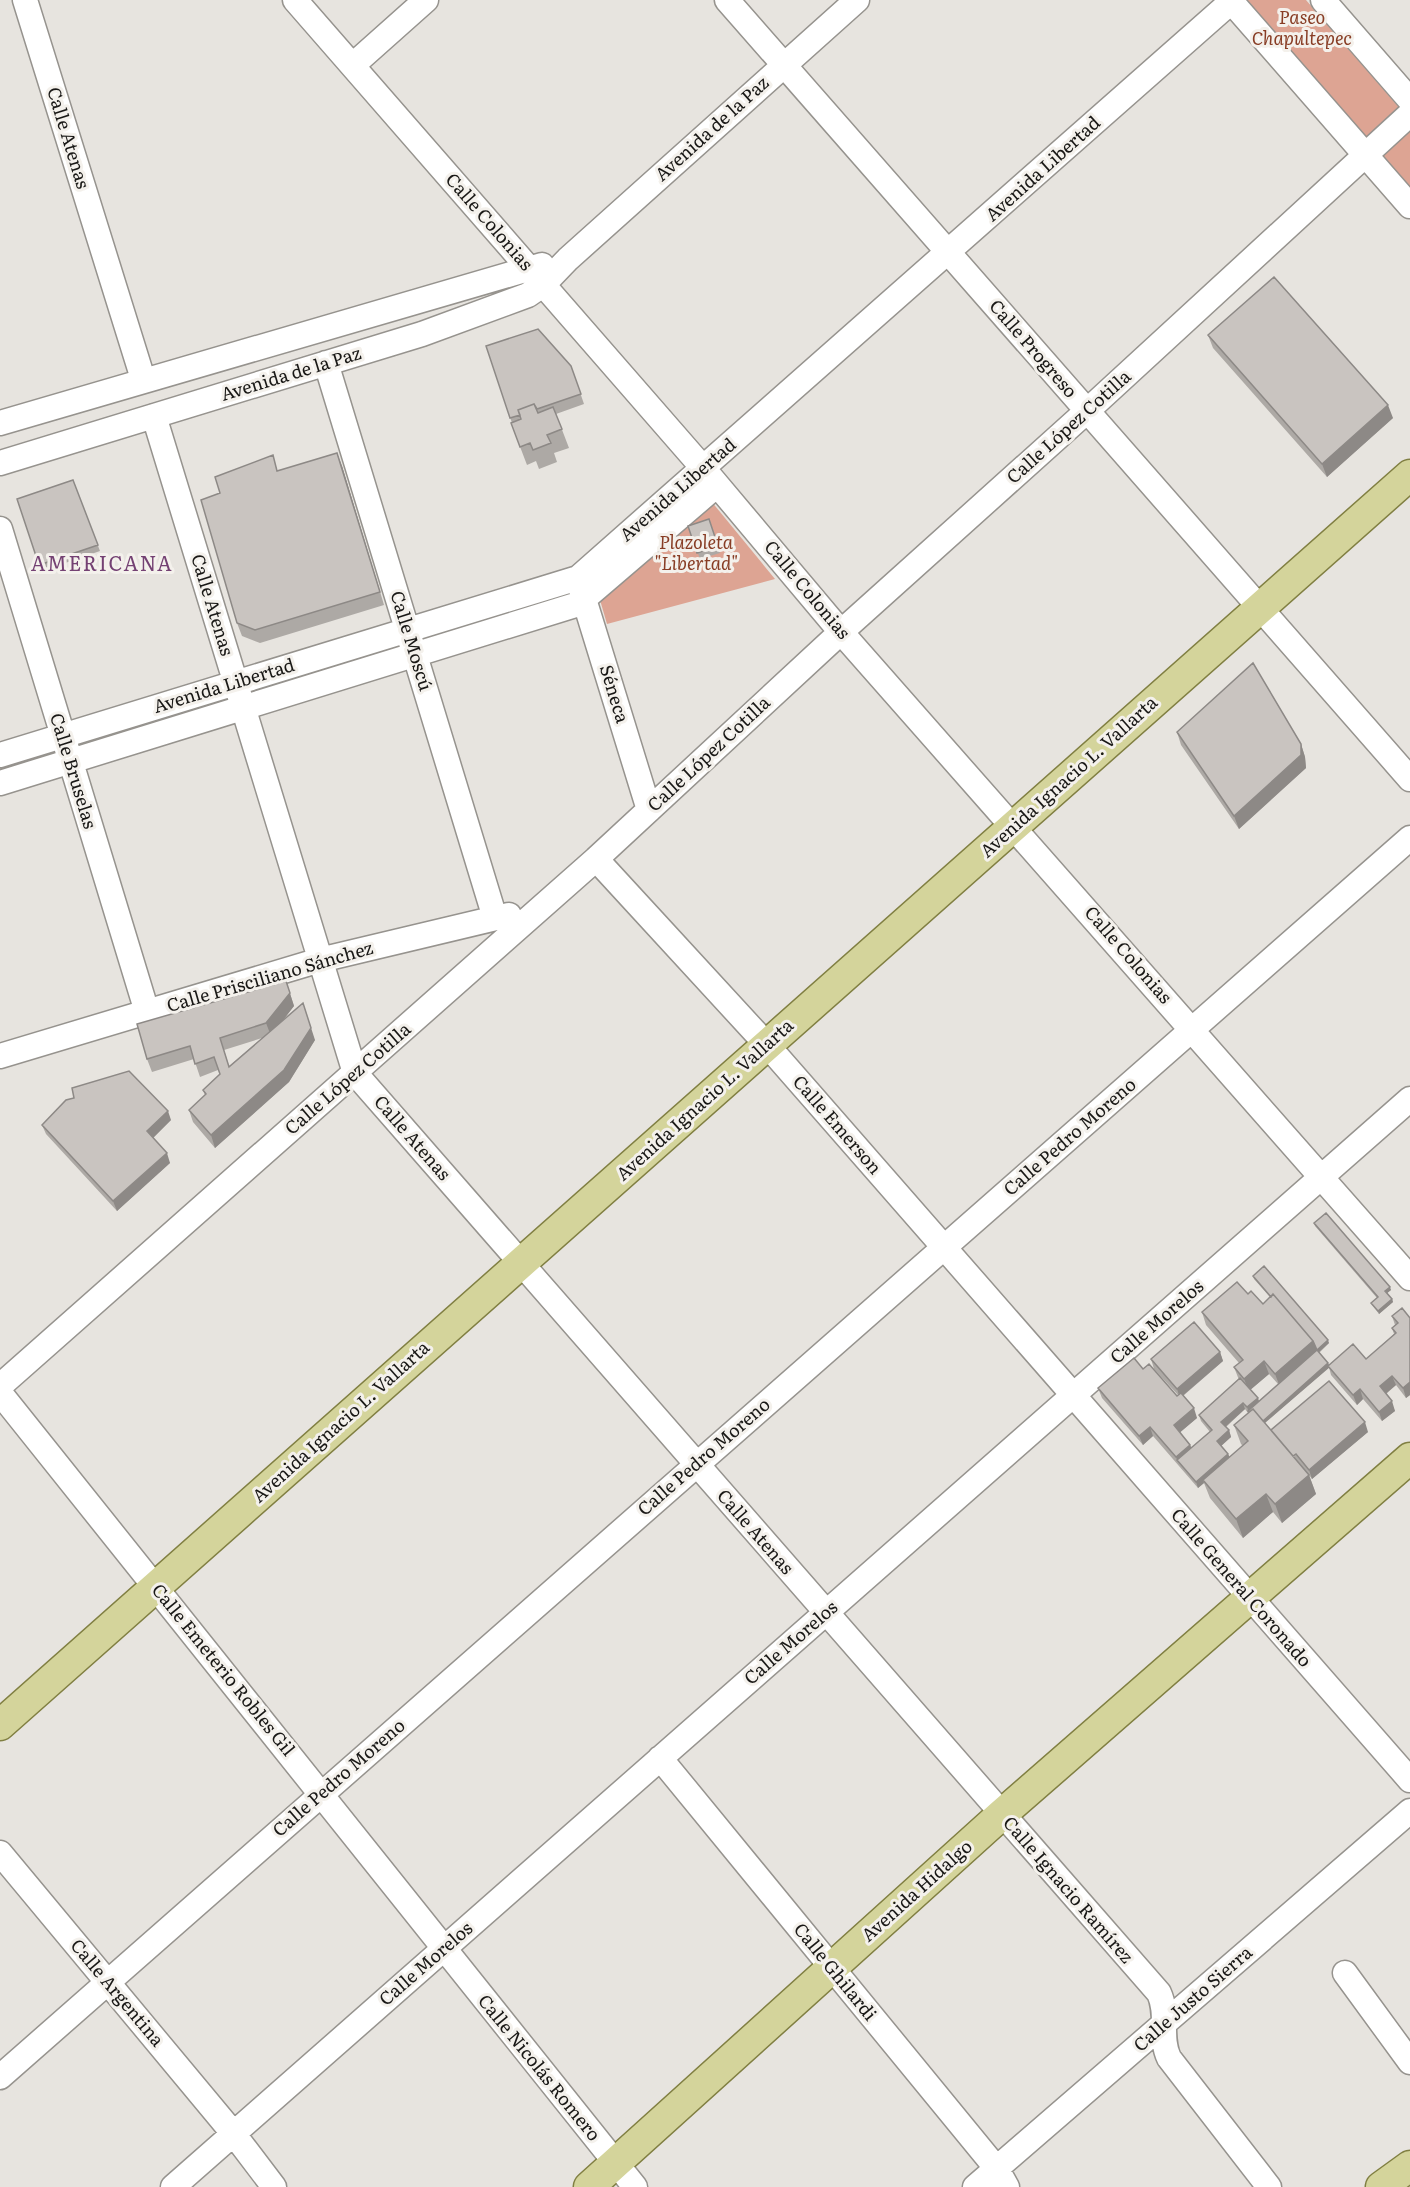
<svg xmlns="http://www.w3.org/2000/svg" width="1410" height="2187" viewBox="0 0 1410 2187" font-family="Literata,serif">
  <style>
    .green { fill: #dda493 }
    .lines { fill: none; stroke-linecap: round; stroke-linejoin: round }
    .minor-casing { stroke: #96938e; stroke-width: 27 }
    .major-casing { stroke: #807f42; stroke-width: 33 }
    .minor { stroke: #fff; stroke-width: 24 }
    .major { stroke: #d4d49b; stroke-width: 30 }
    .wall { fill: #ada9a5; fill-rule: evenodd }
    .shaded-wall { fill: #8d8986 }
    .building { fill: #c9c4c0; stroke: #8d8986; stroke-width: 1.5 }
    .labels { text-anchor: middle; stroke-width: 6; stroke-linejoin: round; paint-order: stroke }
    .park-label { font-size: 18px; font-style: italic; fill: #883d25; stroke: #f4f1ec }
    .street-label { font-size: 18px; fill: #191816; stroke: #f4f1ec }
    .neighbourhood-label { font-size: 20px; letter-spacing: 1.5px; fill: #744173; stroke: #f4f1ec }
  </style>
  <rect width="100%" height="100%" fill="#e7e4df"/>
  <path class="green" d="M1247 0H1306L1410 120V188Z
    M702 490 775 579 607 624 598 593Z"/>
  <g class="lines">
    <defs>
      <path id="minor" d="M25 0 143 379
        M295 0 703 468 841 632 1410 1278
        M727 0 1410 779
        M1230 0 1410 206
        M1323 0 1410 100
        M353 65 426 0
        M326 363 495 918
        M154 416 355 1073 1159 1993C1169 2015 1159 2037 1169 2058L1269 2187
        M0 423 542 265
        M0 463 422 334 528 295 544 284 568 259 857 0
        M0 529 147 1012
        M580 586 649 810
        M584 599 717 485
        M0 755 578 578 1232 1
        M0 783 585 602
        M596 859 767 1045 1410 1780
        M0 1056 320 960 509 915
        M0 1386 596 859 841 632 1087 411 1410 114
        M0 1393 635 2187
        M660 1758 997 2169 1007 2187
        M0 1853 233 2133 274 2187
        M1345 1973 1410 2062
        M0 2077 1410 838
        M173 2187 1410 1099
        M975 2187 1410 1811"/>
      <path id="major" d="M0 1725 1410 475
        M589 2187 1001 1815 1410 1458
        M1381 2187 1410 2166"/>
    </defs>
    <use href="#minor" class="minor-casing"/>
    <use href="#major" class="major-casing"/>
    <use href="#minor" class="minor"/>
    <use href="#major" class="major"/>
  </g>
  <path class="wall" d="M1208 335 1393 418 1327 477 1213 348Z
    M486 346 571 366 584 404 556 414 569 448 554 453 557 462 539 469 536 461 527 465 511 423H512Z
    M342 466 384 605 260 643 242 636 237 623 220 493 278 470Z
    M73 480 100 551 42 571 17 499Z
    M709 519 720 553 700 559 688 526Z
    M1177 732 1301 744 1305 757 1306 768 1239 829 1181 745Z
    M286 981 294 1006 283 1020 315 1040 289 1082 215 1148 193 1122 189 1110 205 1095 203 1090 220 1074 218 1070 200 1077 194 1059 152 1072 147 1059ZM262 1038 229 1066 224 1050Z
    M171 1120 153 1138 170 1163 117 1211 46 1134 42 1125Z
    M1314 1223 1391 1290 1387 1293 1392 1299 1393 1302 1379 1314 1373 1306 1371 1303 1377 1298 1315 1226Z
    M1253 1276 1329 1343 1319 1353 1329 1365 1366 1359 1394 1334 1392 1328 1395 1325 1392 1316 1410 1318V1395L1406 1398 1396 1385 1386 1394 1395 1411 1382 1421 1363 1399 1357 1405 1331 1375 1329 1367 1265 1423 1271 1430 1368 1432 1312 1479 1309 1475 1316 1494 1282 1523 1273 1512 1243 1538 1210 1498 1204 1483 1198 1488 1153 1436 1143 1445 1102 1398 1098 1388 1143 1369 1177 1396 1178 1395 1154 1369 1151 1359 1220 1352 1223 1361 1183 1396 1197 1418 1180 1432 1190 1445 1192 1448 1210 1432 1201 1421 1199 1415 1239 1380 1234 1367 1239 1363 1206 1325 1202 1312 1248 1294 1263 1304 1270 1297 1254 1279ZM1269 1374 1278 1384 1259 1401 1250 1390ZM1245 1409 1248 1413 1234 1425 1241 1444 1243 1446 1230 1457 1221 1446 1231 1437 1229 1430 1226 1427Z"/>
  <path class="shaded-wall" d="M1388 405 1393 418 1327 477 1322 464Z
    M337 453 342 466 384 605 380 592Z
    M1301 744 1305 757 1306 768 1239 829 1234 816Z
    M286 981 294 1006 271 1036 266 1023Z
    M303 1003 315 1040 289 1082 215 1148 211 1135Z
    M168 1111 171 1120 150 1141 147 1131Z
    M167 1153 170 1163 117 1211 113 1201Z
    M1390 1287 1391 1290 1386 1294 1385 1291Z
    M1392 1299 1393 1302 1379 1314 1378 1311Z
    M1328 1340 1329 1343 1280 1387 1275 1374 1313 1341Z
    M1220 1352 1223 1361 1180 1398 1177 1389Z
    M1264 1361 1269 1374 1249 1391 1244 1379Z
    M1328 1363 1330 1367 1260 1427 1259 1424Z
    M1392 1376 1396 1385 1383 1396 1380 1386Z
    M1410 1382V1395L1406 1398 1403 1388Z
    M1360 1389 1363 1399 1357 1405 1353 1395Z
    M1258 1398 1260 1404 1248 1411 1249 1414 1247 1407Z
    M1392 1401 1395 1411 1382 1421 1379 1412Z
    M1243 1403 1245 1409 1224 1428 1221 1422Z
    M1194 1408 1197 1418 1177 1435 1174 1425Z
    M1365 1422 1368 1432 1312 1479 1309 1470Z
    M1150 1427 1153 1436 1143 1445 1139 1436Z
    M1229 1430 1231 1437 1220 1447 1217 1441Z
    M1190 1445 1194 1454 1177 1460 1176 1457Z
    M1228 1454 1231 1460 1203 1480 1204 1483 1198 1488 1196 1482Z
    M1309 1475 1316 1494 1282 1523 1275 1504Z
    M1266 1494 1273 1512 1243 1538 1236 1519Z"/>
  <path class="building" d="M1274 277 1388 405 1322 464 1208 335Z
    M538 329 571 366 581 394 537 409 534 404 518 410 520 415 510 418 486 346Z
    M534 404 538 413 553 407 562 429 547 435 551 443 533 450 530 443 520 447 511 423 521 419 518 410Z
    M337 453 380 592 255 630 237 623 201 500 220 493 215 477 273 455 277 471Z
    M73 480 98 545 39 565 17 499Z
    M709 519 718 546 697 553 688 526Z
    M1253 663 1301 744V755L1234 816 1177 732Z
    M286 981 290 993 266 1023 220 1038 229 1067 303 1003 311 1028 284 1070 211 1135 189 1110 206 1094 203 1090 220 1074 214 1057 195 1064 190 1046 147 1059 137 1024Z
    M129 1071 168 1111 147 1131 167 1153 113 1201 42 1125 66 1100 74 1098 72 1088Z
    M1326 1213 1390 1287 1385 1291 1392 1299 1378 1311 1371 1303 1378 1297 1314 1223Z
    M1264 1266 1328 1340 1317 1350 1313 1341 1273 1294 1271 1297 1253 1276Z
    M1237 1282 1248 1294 1251 1291 1263 1304 1273 1294 1313 1341 1275 1374 1264 1361 1244 1379 1234 1367 1243 1360 1202 1312Z
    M1402 1308 1410 1318V1382L1403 1388 1392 1376 1380 1386 1392 1401 1379 1412 1360 1389 1353 1395 1328 1366 1353 1344 1366 1359 1396 1333 1392 1328 1398 1323 1392 1316Z
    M1194 1322 1220 1352 1177 1389 1151 1359Z
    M1317 1350 1328 1363 1263 1421 1253 1409 1249 1412 1248 1411Z
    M1134 1358 1143 1369 1149 1364 1177 1396 1181 1393 1194 1408 1174 1425 1190 1445 1176 1457 1150 1427 1139 1436 1098 1388Z
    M1240 1378 1258 1398 1247 1407 1243 1403 1221 1422 1229 1430 1217 1441 1228 1454 1196 1482 1177 1460 1212 1430 1199 1415Z
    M1329 1381 1365 1422 1309 1470 1296 1454 1293 1456 1271 1430Z
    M1253 1409 1309 1475 1275 1504 1266 1494 1236 1519 1203 1480 1248 1441 1234 1425Z"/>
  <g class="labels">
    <g class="park-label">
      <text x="1302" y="24">Paseo<tspan x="1302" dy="21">Chapultepec</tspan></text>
      <text x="696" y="549">Plazoleta<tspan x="696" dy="21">"Libertad"</tspan></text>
    </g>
    <g class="street-label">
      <text transform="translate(712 129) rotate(-42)" y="6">Avenida de la Paz</text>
      <text transform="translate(68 138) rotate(73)" y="6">Calle Atenas</text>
      <text transform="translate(1043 169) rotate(-42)" y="6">Avenida Libertad</text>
      <text transform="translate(489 222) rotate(49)" y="6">Calle Colonias</text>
      <text transform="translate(1033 349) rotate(49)" y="6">Calle Progreso</text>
      <text transform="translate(291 374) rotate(-17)" y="6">Avenida de la Paz</text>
      <text transform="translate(1069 427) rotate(-42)" y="6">Calle López Cotilla</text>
      <text transform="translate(678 490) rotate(-41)" y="6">Avenida Libertad</text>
      <text transform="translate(807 590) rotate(50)" y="6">Calle Colonias</text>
      <text transform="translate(212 605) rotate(73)" y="6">Calle Atenas</text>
      <text transform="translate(411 641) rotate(73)" y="6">Calle Moscú</text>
      <text transform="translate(224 686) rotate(-17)" y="6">Avenida Libertad</text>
      <text transform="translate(614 694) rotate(73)" y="6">Séneca</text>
      <text transform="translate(709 754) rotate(-43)" y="6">Calle López Cotilla</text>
      <text transform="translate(73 771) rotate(73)" y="6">Calle Bruselas</text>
      <text transform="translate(1069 777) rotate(-42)" y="6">Avenida Ignacio L. Vallarta</text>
      <text transform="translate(1128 955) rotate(49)" y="6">Calle Colonias</text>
      <text transform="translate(270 977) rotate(-16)" y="6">Calle Prisciliano Sánchez</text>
      <text transform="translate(348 1079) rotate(-41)" y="6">Calle López Cotilla</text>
      <text transform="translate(705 1100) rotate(-42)" y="6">Avenida Ignacio L. Vallarta</text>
      <text transform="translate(837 1125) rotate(49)" y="6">Calle Emerson</text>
      <text transform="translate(1070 1137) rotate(-41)" y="6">Calle Pedro Moreno</text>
      <text transform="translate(412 1138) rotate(49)" y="6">Calle Atenas</text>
      <text transform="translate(1157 1322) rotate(-41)" y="6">Calle Morelos</text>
      <text transform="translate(341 1422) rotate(-42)" y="6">Avenida Ignacio L. Vallarta</text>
      <text transform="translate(704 1457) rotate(-41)" y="6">Calle Pedro Moreno</text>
      <text transform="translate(755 1532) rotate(49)" y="6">Calle Atenas</text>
      <text transform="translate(1241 1588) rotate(49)" y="6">Calle General Coronado</text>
      <text transform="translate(791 1643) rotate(-41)" y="6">Calle Morelos</text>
      <text transform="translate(223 1670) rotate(51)" y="6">Calle Emeterio Robles Gil</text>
      <text transform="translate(339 1778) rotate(-41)" y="6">Calle Pedro Moreno</text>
      <text transform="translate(1068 1890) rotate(49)" y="6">Calle Ignacio Ramírez</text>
      <text transform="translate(917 1891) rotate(-42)" y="6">Avenida Hidalgo</text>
      <text transform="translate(426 1964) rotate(-41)" y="6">Calle Morelos</text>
      <text transform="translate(835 1972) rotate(51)" y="6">Calle Ghilardi</text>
      <text transform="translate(117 1993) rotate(50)" y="6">Calle Argentina</text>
      <text transform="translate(1193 1999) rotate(-41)" y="6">Calle Justo Sierra</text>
      <text transform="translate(539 2068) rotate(51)" y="6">Calle Nicolás Romero</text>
    </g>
    <g class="neighbourhood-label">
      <text x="102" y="571">AMERICANA</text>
    </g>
  </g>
</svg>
